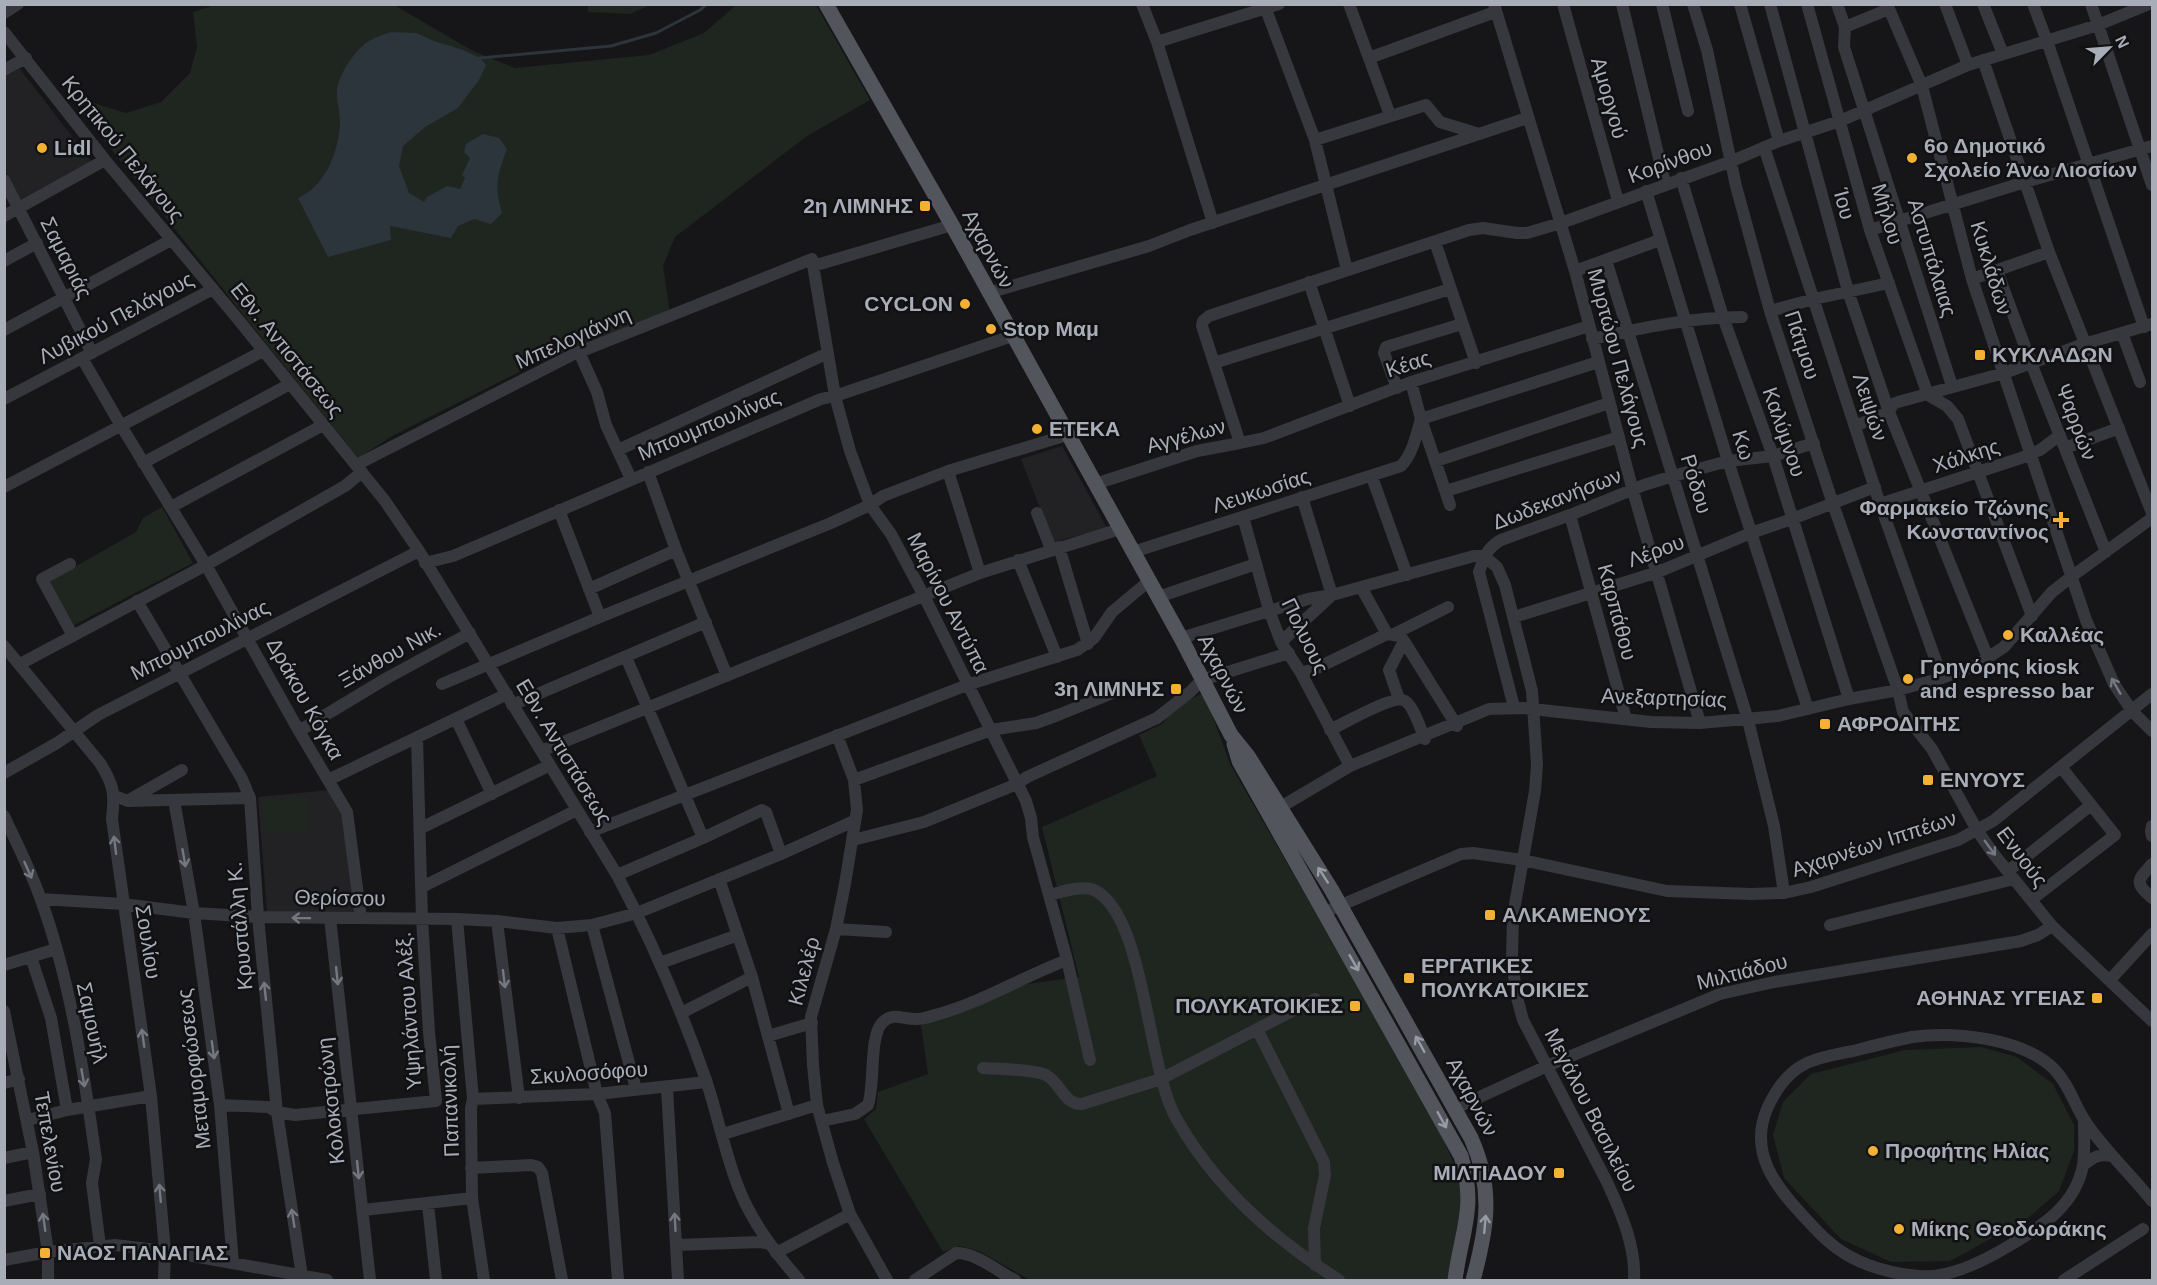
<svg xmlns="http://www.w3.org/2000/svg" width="2157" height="1285" viewBox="0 0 2157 1285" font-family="Arial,sans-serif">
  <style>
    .built { fill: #222225 }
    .green { fill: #1e261f }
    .water { fill: #2c353c }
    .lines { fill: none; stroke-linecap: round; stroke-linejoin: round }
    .stream { stroke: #2c353c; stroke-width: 3 }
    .minor { stroke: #37383d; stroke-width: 12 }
    .major { stroke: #53555c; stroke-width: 15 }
    .oneway { stroke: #757881 }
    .oneway2 { stroke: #979ba6 }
    .poi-dot { fill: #f2b134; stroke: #111113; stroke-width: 2 }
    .labels { text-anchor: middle; stroke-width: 5; stroke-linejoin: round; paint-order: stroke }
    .street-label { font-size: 21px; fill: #a8adb8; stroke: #111113 }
    .poi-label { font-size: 21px; font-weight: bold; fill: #a8adb8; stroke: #111113; text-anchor: start }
  </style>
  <rect width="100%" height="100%" fill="#161618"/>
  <path class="built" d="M20 69 91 161 20 200 5 170V76Z
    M1062 446 1107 528 1053 542 1021 459Z
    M330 790 345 814 356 913 267 912 258 797Z"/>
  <path class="green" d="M218 4 394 5 473 51 515 68 649 55 704 33 736 5H816L870 100 807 136 675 237 663 266 670 313 543 360 392 436 358 458 79 109 87 101 126 113 161 102 190 73 197 47 193 12Z
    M588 5V4L650 5 630 14 588 12Z
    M162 507 193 563 74 625 50 581 136 532 143 518Z
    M1204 692 1230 764 1415 1086 1444 1141 1461 1179 1466 1210 1449 1280H1030L979 1251 960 1246 943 1252 864 1119 876 1109 878 1092 928 1074 921 1025 1027 984 1079 977 1042 827 1157 776 1139 735 1162 724 1174 709Z
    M307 797 309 831 265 834 263 800Z
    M1981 1047 2017 1057 2053 1084 2074 1125V1151L2059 1191 2027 1219 1950 1261 1891 1262 1841 1239 1784 1178 1773 1135 1783 1102 1811 1074 1905 1050Z"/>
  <path class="water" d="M391 32 416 33 434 41 463 50 480 58 486 65 479 80 458 108 425 127 403 146 399 166 409 193 424 202 427 197 447 186 460 189 465 178 462 175 470 158 464 152 466 144 483 134 499 138 507 149C497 176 494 185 502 213L491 224 474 219 458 226 451 238 390 226 391 240 328 257 298 198C325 186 337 155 340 126 341 116 337 105 337 94 336 78 353 53 366 43 373 38 383 35 391 32Z"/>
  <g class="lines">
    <path class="stream" d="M480 58 611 46 656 33 700 10 707 4"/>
    <path class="minor" d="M1142 4 1157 42 1213 223
      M1264 4 1315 140 1347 270
      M1349 4 1390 115
      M1494 4 1575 271 1633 491 1700 723
      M1563 4 1618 201
      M1622 4 1665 183
      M1662 4 1688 111
      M1693 4 1707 50 1736 186 1770 311 1833 504 1898 690 1903 712 1932 749 1977 830 1992 852 2052 926 2152 1021
      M1740 4 1779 141
      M1770 4 1848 291 1889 412 1988 658
      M1807 4 1870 230 1928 395 1947 406 1958 419 2032 616
      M1837 4 1845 27 1844 47 1952 386
      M1887 4 1922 86 1972 279 2086 620 2114 684 2132 711 2152 731
      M1945 4 1968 65
      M1983 4 2003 54
      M2033 4 2047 41 2144 327
      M2091 4 2152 185
      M4 13 18 4
      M1845 27 1889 9
      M4 32 105 160 237 318 385 501 419 551 617 875C652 941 681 1009 706 1080 718 1116 725 1154 739 1189 753 1224 775 1252 799 1280
      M1157 42 1279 4
      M1369 58 1495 12
      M1983 60 2049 252 2152 513
      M4 70 26 58
      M1315 140 1426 105 1440 122 1479 134
      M1764 147 1880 504 1942 678
      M1681 178 1723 317 1773 456 1849 699
      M4 180 92 353
      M1646 191 1728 461 1808 709
      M4 216 105 160
      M1870 230 2025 182 2152 146
      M1435 242 1476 363
      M1606 260 1748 720 1774 826 1784 893
      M4 261 37 243
      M813 266 952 225
      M1575 271 1660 240
      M1997 271 2031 363 2106 552
      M1972 279 2049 252
      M1309 282 1350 406
      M988 293 1149 246 1190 230 1527 118
      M1770 311 1814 299 1889 283
      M4 330 171 240
      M2122 333 2140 382
      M1592 339C1641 328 1692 317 1742 317
      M579 352 597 392 606 425 631 479
      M82 358 120 424 206 565 299 731 347 812 361 918
      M1214 363 1450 289
      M1411 382 1421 419 1450 505
      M1397 388 1384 353 1386 347 1462 324
      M4 399 213 289
      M1855 426 1889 412 1893 404 1898 402 2004 373 2084 344 2152 324
      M1240 443 1264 438 1411 382 1589 326
      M2065 448 2119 428
      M618 450 828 353
      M1436 461 1609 403
      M143 463 290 384
      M356 465 572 355 812 259 835 396 850 451 870 505 891 534 924 596 1026 801 1031 818 1033 837 1067 960 1090 1060
      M948 471 980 573
      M648 472 676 550 727 676
      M1372 477 1407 575
      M1095 484 1197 451 1240 443 1202 326 1203 321 1209 316 1469 230 1483 228 1517 233H1527L1561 223 1732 161 1779 141 1840 121 1968 65 2098 25 2149 4
      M4 487 263 351
      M1446 491 1619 437
      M1880 504 2021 458 2040 450 2060 435
      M171 507 323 425
      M559 510 600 617
      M1037 513 1051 549
      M1570 515 1626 719
      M1243 517 1269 610 1281 642 1301 673 1350 766
      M1059 547 1088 644
      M1133 552 1401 466C1413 453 1416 436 1421 419L1598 362
      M1484 556 1497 567 1505 585 1532 691 1537 765 1535 791 1513 916 1512 957 1516 994 1523 1020 1607 1182C1621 1212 1636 1247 1634 1280
      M1018 560 1057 657
      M425 563 453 556 821 399 835 396 1012 336
      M70 564 42 579 73 636
      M1361 587 1387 634 1400 636 1404 641 1457 726
      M589 589 676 550
      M1158 597 1256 564
      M137 601 242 779 250 798 258 917 277 1112 302 1276
      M1514 617 1658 572 1751 533 1792 519 1875 487
      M1394 634 1448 607
      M1181 638 1308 599 1332 595 1474 556H1484
      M1281 642 1332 595 1302 497
      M4 646 100 763C114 785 115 794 112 819L151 1096 165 1251 164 1280
      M626 657 703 838
      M20 664 206 565 345 486 362 472
      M1301 673 1317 668 1387 634
      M442 684 600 617 831 523 870 505 883 496 948 471 1067 435
      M1399 699 1389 670 1404 641
      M512 705 706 622
      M1514 707 1479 572C1484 557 1487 548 1501 540L1570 515 1644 485 1673 476 1728 461 1773 456 1814 443
      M456 719 492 794
      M1330 730C1343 724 1394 694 1405 701 1413 705 1421 730 1425 739
      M299 731 387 678 470 633
      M837 735 854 780 857 810 845 884 836 929 811 1017 813 1065 817 1105 833 1163 850 1214 887 1280
      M541 751 980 573 1120 529
      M4 773 57 743 98 715 419 551
      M328 780 507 694
      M854 780 991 730 1036 723 1058 715 1125 688
      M115 796 128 801 250 798
      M129 800 182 770
      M174 800 194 913 220 1105 233 1263
      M1279 808 1350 766 1489 709 1523 708 1651 722 1700 723 1778 716 1849 699 1898 690 1942 678 1977 665 2004 647 2052 592 2071 577 2152 518
      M4 816C17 844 31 871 41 900 71 982 84 1074 96 1159L92 1183 100 1246
      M2152 826 2151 831 2152 836
      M421 828 550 765
      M590 832 967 685 1077 650 1094 638 1112 612 1149 581
      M853 840 924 822 1017 784 1027 777 1157 718 1190 692 1202 680 1289 653
      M2152 864C2137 881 2134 882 2152 898
      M2008 871 2091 805
      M617 875 703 838 762 810 766 812 781 854
      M719 879 752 977 789 1114
      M422 887 577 810
      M1049 895C1062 892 1081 885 1094 890 1145 914 1147 1067 1176 1118 1215 1187 1272 1238 1339 1280
      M41 899 123 904 194 913 258 917 457 919 497 921 557 928 592 925 637 913 781 854 854 821
      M2031 900 2115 835 2061 767
      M1332 909 1461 854 1473 853 1522 860 1667 891 1751 894 1784 893 1811 887 1958 840 1993 821 2152 694
      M330 918 370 1280
      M457 919 473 1099 471 1108 472 1198 484 1280
      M497 921 519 1098
      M592 925 636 1089
      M1830 925 2014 879
      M557 928 597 1094 605 1113 618 1280
      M836 929 886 932
      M31 957 51 1018 67 1110
      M660 963 738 935
      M4 965 56 949
      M2110 980 2152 934
      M4 1011 33 1152 48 1252V1280
      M681 1013 752 977
      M1257 1029 1324 1162 1325 1175 1314 1228 1315 1265
      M768 1036 812 1023
      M983 1068C998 1069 1033 1069 1046 1075 1060 1082 1064 1105 1082 1104L1161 1079 1315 999
      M4 1083 19 1079
      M667 1088 678 1280
      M473 1099 597 1094 706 1082
      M220 1105 268 1107 277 1112 295 1115 436 1101 429 1032 422 919 417 738
      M1456 1108 1547 1066 1720 994 1774 982 2021 941 2038 935 2052 926
      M28 1120 67 1110 151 1096
      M2084 1120C2084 1135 2085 1151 2083 1165 2076 1204 2043 1226 2012 1244 1986 1260 1950 1279 1919 1276 1895 1274 1868 1267 1847 1255 1830 1245 1819 1233 1806 1219 1777 1188 1748 1154 1767 1109 1775 1091 1787 1073 1805 1064 1819 1057 1838 1054 1853 1051 1873 1046 1892 1041 1912 1037 1954 1031 2023 1038 2054 1069 2069 1084 2074 1104 2085 1121 2104 1150 2131 1174 2152 1201
      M822 1121 855 1114 868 1105C875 1085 869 1037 882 1023 893 1011 904 1020 917 1019 923 1019 929 1017 935 1015 981 1003 1022 977 1067 960
      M723 1134 817 1105
      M4 1158 33 1152
      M2083 1165C2093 1158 2099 1153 2112 1156
      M471 1168 531 1165 538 1167 542 1173 562 1280
      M4 1201 40 1194
      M428 1204 436 1280
      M363 1210 472 1198
      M676 1245 760 1242 769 1244
      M776 1253 850 1214
      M4 1260 48 1252 115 1245 165 1251 327 1280
      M915 1280 956 1253C978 1253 996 1271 1015 1280
      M2064 1280 2143 1229"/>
    <path class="major" d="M826 4 952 225 1181 638 1231 735 1248 756 1331 889 1471 1138C1494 1189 1487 1229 1473 1280
      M1234 744 1239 761 1461 1156C1477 1208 1461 1232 1455 1280"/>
  </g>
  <defs><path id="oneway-shaft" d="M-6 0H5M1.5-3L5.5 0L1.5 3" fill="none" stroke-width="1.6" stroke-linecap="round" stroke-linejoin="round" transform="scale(1.5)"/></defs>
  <g class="oneway">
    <use href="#oneway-shaft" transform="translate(2116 686) rotate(-120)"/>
    <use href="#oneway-shaft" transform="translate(115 845) rotate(-97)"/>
    <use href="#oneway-shaft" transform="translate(1990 848) rotate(54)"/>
    <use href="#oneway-shaft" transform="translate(184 858) rotate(80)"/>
    <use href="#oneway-shaft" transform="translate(28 870) rotate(66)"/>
    <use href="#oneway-shaft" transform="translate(301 918) rotate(-179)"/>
    <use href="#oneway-shaft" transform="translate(337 976) rotate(84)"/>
    <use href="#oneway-shaft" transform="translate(504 979) rotate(83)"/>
    <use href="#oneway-shaft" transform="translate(265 991) rotate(-96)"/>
    <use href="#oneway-shaft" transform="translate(143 1038) rotate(-98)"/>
    <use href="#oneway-shaft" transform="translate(213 1050) rotate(82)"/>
    <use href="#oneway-shaft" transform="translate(83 1078) rotate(80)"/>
    <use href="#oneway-shaft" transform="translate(358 1170) rotate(84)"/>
    <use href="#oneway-shaft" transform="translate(160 1193) rotate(-95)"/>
    <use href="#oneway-shaft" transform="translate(293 1218) rotate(-99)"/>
    <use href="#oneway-shaft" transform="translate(44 1222) rotate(-98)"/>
    <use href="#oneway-shaft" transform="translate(675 1222) rotate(-93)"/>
  </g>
  <g class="oneway2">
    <use href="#oneway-shaft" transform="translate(1323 875) rotate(-123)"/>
    <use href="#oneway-shaft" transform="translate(1354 963) rotate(60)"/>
    <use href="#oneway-shaft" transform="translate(1420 1044) rotate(-119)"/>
    <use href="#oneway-shaft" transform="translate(1442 1120) rotate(61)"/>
    <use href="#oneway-shaft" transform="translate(1485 1224) rotate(-85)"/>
  </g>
  <g class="poi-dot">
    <circle cx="42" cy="148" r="6"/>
    <circle cx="1912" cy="158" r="6"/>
    <rect x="919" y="200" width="12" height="12" rx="3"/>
    <circle cx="965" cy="304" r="6"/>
    <circle cx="991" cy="329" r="6"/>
    <rect x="1974" y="349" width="12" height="12" rx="3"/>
    <circle cx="1037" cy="429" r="6"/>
    <path d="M2058 511h6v6h6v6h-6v6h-6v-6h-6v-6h6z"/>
    <circle cx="2008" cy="635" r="6"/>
    <circle cx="1908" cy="679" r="6"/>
    <rect x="1170" y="683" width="12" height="12" rx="3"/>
    <rect x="1819" y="718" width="12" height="12" rx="3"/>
    <rect x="1922" y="774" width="12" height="12" rx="3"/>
    <rect x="1484" y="909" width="12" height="12" rx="3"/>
    <rect x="1403" y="972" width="12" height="12" rx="3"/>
    <rect x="2091" y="992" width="12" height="12" rx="3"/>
    <rect x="1349" y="1000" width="12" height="12" rx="3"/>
    <circle cx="1873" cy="1151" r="6"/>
    <rect x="1553" y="1167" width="12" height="12" rx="3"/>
    <circle cx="1899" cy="1229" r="6"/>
    <rect x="39" y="1247" width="12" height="12" rx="3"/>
  </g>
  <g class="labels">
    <g class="street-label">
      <text transform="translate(1609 98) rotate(74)" y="7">Αμοργού</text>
      <text transform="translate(123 149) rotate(51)" y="7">Κρητικού Πελάγους</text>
      <text transform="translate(1670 162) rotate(-20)" y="7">Κορίνθου</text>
      <text transform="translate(1844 204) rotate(75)" y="7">Ίου</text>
      <text transform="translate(1887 214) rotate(73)" y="7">Μήλου</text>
      <text transform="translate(988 249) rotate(62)" y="7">Αχαρνών</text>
      <text transform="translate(66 258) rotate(63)" y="7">Σαμαριάς</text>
      <text transform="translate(1932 258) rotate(73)" y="7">Αστυπάλαιας</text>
      <text transform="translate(1991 268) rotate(73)" y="7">Κυκλάδων</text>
      <text transform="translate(116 318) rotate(-28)" y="7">Λυβικού Πελάγους</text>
      <text transform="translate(573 338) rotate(-24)" y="7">Μπελογιάννη</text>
      <text transform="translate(1802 345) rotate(72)" y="7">Πάτμου</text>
      <text transform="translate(287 350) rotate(51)" y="7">Εθν. Αντιστάσεως</text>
      <text transform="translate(1618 358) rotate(75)" y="7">Μυρτώου Πελάγους</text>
      <text transform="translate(1408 364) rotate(-18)" y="7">Κέας</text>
      <text transform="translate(1870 407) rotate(72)" y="7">Λειψών</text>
      <text transform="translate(2076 422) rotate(69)" y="7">Ψαρρών</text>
      <text transform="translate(709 425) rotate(-23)" y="7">Μπουμπουλίνας</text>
      <text transform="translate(1784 432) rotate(71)" y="7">Καλύμνου</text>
      <text transform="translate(1186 436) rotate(-15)" y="7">Αγγέλων</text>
      <text transform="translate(1743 445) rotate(73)" y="7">Κω</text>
      <text transform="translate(1966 456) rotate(-18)" y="7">Χάλκης</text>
      <text transform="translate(1696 484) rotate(73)" y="7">Ρόδου</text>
      <text transform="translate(1261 491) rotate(-18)" y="7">Λευκωσίας</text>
      <text transform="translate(1557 499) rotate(-21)" y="7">Δωδεκανήσων</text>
      <text transform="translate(1656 551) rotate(-20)" y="7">Λέρου</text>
      <text transform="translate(948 603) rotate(63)" y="7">Μαρίνου Αντύπα</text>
      <text transform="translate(1617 612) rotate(75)" y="7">Καρπάθου</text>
      <text transform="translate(1305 636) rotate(64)" y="7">Πολυους</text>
      <text transform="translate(200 640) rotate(-27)" y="7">Μπουμπουλίνας</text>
      <text transform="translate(390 655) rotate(-29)" y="7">Ξάνθου Νικ.</text>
      <text transform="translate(1223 674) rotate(63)" y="7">Αχαρνών</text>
      <text transform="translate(1664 698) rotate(2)" y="7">Ανεξαρτησίας</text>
      <text transform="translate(305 699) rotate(61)" y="7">Δράκου Κόγκα</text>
      <text transform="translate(564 752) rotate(59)" y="7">Εθν. Αντιστάσεως</text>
      <text transform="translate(1874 844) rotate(-18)" y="7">Αχαρνέων Ιππέων</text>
      <text transform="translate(2022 857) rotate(53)" y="7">Ενυούς</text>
      <text transform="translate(340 898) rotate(1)" y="7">Θερίσσου</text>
      <text transform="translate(240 926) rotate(-95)" y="7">Κρυστάλλη Κ.</text>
      <text transform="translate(148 942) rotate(81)" y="7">Σουλίου</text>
      <text transform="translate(804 971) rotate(-75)" y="7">Κιλελέρ</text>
      <text transform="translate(1742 972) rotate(-14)" y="7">Μιλτιάδου</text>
      <text transform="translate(409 1011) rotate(-94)" y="7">Υψηλάντου Αλέξ.</text>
      <text transform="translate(92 1023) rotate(78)" y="7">Σαμουήλ</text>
      <text transform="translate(194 1069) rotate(-97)" y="7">Μεταμορφώσεως</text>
      <text transform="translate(589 1073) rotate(-4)" y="7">Σκυλοσόφου</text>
      <text transform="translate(1472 1097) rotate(62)" y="7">Αχαρνών</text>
      <text transform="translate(331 1101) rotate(-96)" y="7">Κολοκοτρώνη</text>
      <text transform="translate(450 1101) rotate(-92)" y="7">Παπανικολή</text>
      <text transform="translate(1591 1110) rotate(63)" y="7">Μεγάλου Βασιλείου</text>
      <text transform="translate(50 1142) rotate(80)" y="7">Τεπελενίου</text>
    </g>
    <g class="poi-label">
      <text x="1924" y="153">6ο Δημοτικό<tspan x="1924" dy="24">Σχολείο Άνω Λιοσίων</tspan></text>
      <text x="54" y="155">Lidl</text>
      <text x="913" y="213" text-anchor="end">2η ΛΙΜΝΗΣ</text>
      <text x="953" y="311" text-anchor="end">CYCLON</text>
      <text x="1003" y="336">Stop Μαμ</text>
      <text x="1992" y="362">ΚΥΚΛΑΔΩΝ</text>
      <text x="1049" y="436">ΕΤΕΚΑ</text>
      <text x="2049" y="515" text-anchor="end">Φαρμακείο Τζώνης<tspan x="2049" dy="24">Κωνσταντίνος</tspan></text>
      <text x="2020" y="642">Καλλέας</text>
      <text x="1920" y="674">Γρηγόρης kiosk<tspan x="1920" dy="24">and espresso bar</tspan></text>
      <text x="1164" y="696" text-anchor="end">3η ΛΙΜΝΗΣ</text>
      <text x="1837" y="731">ΑΦΡΟΔΙΤΗΣ</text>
      <text x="1940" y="787">ΕΝΥΟΥΣ</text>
      <text x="1502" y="922">ΑΛΚΑΜΕΝΟΥΣ</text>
      <text x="1421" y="973">ΕΡΓΑΤΙΚΕΣ<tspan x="1421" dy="24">ΠΟΛΥΚΑΤΟΙΚΙΕΣ</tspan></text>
      <text x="2085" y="1005" text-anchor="end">ΑΘΗΝΑΣ ΥΓΕΙΑΣ</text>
      <text x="1343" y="1013" text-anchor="end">ΠΟΛΥΚΑΤΟΙΚΙΕΣ</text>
      <text x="1885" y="1158">Προφήτης Ηλίας</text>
      <text x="1547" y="1180" text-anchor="end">ΜΙΛΤΙΑΔΟΥ</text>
      <text x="1911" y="1236">Μίκης Θεοδωράκης</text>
      <text x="57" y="1260">ΝΑΟΣ ΠΑΝΑΓΙΑΣ</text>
    </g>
  </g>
  <rect width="2157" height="1285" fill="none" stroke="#a8adb8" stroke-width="12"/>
  <g transform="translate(2109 48) rotate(65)" stroke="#111113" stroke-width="4.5" paint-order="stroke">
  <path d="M0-4.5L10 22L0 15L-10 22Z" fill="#a8adb8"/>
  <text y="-9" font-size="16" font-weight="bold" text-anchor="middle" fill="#a8adb8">N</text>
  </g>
</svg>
